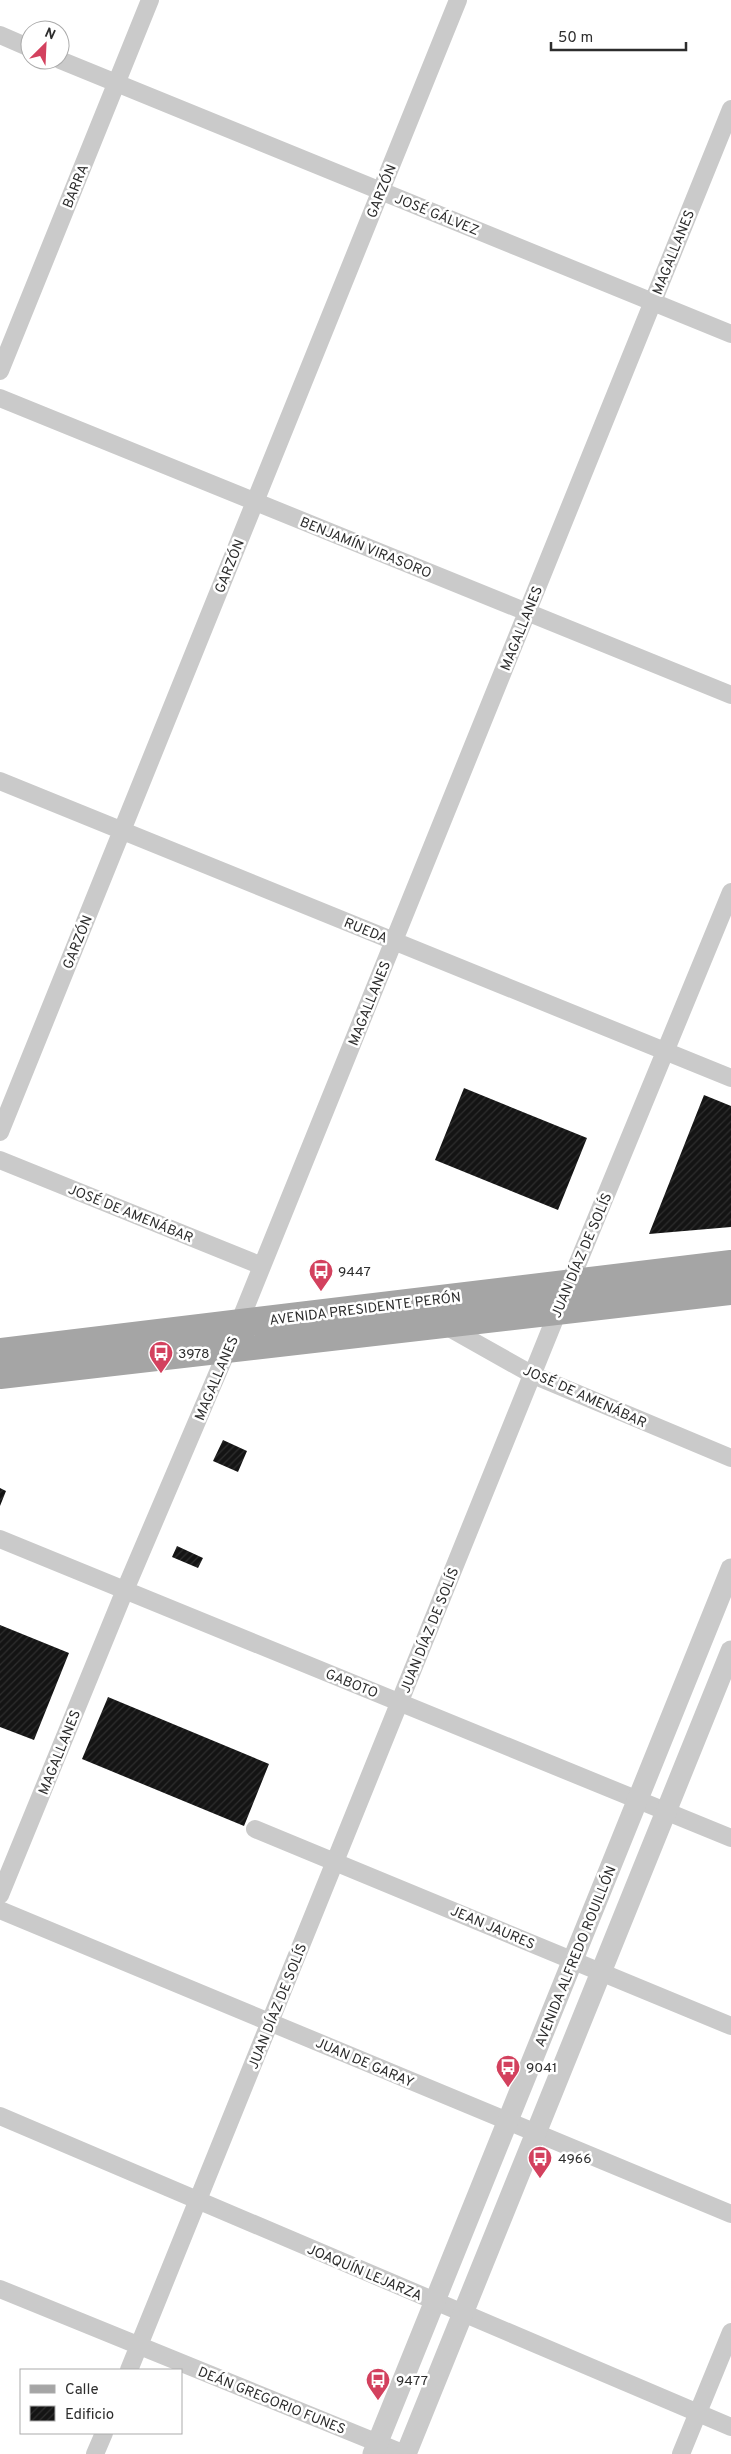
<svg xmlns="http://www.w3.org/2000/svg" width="731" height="2454" viewBox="0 0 731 2454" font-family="Overpass,sans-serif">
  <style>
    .building { fill: url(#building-hatch) }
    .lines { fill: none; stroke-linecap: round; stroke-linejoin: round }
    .minor { stroke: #cacaca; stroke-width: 18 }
    .tertiary { stroke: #cacaca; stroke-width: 21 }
    .primary { stroke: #a5a5a5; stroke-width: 28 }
    .labels { text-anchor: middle; stroke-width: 5; stroke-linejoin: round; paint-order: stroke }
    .street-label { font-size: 14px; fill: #2d2d2d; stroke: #fff }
    .poi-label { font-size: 14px; fill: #2d2d2d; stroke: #fff; text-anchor: start }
  </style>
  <defs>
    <pattern id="building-hatch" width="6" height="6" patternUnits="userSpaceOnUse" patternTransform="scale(1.25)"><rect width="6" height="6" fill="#141414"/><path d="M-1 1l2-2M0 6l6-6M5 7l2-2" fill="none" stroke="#2e2e2e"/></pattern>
  </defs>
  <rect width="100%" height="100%" fill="#fff"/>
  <path class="building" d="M464 1088 587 1138 558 1210 435 1160Z
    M704 1095 731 1106V1227L649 1234Z
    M223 1440 247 1451 238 1472 213 1461Z
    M0 1488 6 1491 0 1506Z
    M177 1546 203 1558 198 1568 172 1557Z
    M0 1625 69 1653 34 1740 0 1727Z
    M108 1697 269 1764 244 1826 82 1759Z"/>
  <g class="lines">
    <path class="minor" d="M0 35 30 48
      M60 60 731 334
      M0 371 150 0
      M0 398 731 695
      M0 781 731 1078
      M0 1132 458 0
      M0 1160 262 1266
      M444 1325 533 1375 731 1458
      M0 1539 731 1838
      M255 1829 731 2026
      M0 1895 125 1590 239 1323 731 109
      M0 1910 731 2214
      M0 2116 731 2427
      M0 2289 405 2454
      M129 2370 558 1311 731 892
      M95 2454 104 2433
      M681 2454 731 2332"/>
    <path class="tertiary" d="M373 2454 731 1569
      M406 2454 731 1651"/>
    <path class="primary" d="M0 1352 731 1264
      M0 1375 731 1291"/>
  </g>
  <defs>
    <symbol id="bus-pin" viewBox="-11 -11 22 30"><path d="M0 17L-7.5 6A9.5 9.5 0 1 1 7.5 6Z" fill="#d3415e" stroke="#fff"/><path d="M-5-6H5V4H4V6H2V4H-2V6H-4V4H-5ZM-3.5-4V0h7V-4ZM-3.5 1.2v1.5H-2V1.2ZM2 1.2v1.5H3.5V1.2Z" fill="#fff"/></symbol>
  </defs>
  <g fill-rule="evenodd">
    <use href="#bus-pin" x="307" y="1257" width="28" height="38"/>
    <use href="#bus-pin" x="147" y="1339" width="28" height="38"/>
    <use href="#bus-pin" x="494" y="2053" width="28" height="38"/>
    <use href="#bus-pin" x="526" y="2144" width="28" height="38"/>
    <use href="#bus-pin" x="364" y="2366" width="28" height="38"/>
  </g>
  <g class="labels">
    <g class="street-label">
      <text transform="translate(75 186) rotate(-68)" y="5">BARRA</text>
      <text transform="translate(381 191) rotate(-68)" y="5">GARZÓN</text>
      <text transform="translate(437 214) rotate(22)" y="5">JOSÉ GÁLVEZ</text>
      <text transform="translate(673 252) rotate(-68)" y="5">MAGALLANES</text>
      <text transform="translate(366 547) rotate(22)" y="5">BENJAMÍN VIRASORO</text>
      <text transform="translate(229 566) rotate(-68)" y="5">GARZÓN</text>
      <text transform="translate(521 628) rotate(-68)" y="5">MAGALLANES</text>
      <text transform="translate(366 930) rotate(22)" y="5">RUEDA</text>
      <text transform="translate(77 942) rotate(-68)" y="5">GARZÓN</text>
      <text transform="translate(369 1003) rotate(-68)" y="5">MAGALLANES</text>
      <text transform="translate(131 1213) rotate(22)" y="5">JOSÉ DE AMENÁBAR</text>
      <text transform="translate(581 1255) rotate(-67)" y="5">JUAN DÍAZ DE SOLÍS</text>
      <text transform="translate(365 1308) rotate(-7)" y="5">AVENIDA PRESIDENTE PERÓN</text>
      <text transform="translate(216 1378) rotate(-67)" y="5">MAGALLANES</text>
      <text transform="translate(585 1396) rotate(24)" y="5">JOSÉ DE AMENÁBAR</text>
      <text transform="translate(429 1630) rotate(-68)" y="5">JUAN DÍAZ DE SOLÍS</text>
      <text transform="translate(352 1683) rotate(22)" y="5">GABOTO</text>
      <text transform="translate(59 1752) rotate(-68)" y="5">MAGALLANES</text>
      <text transform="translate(493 1927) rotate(23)" y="5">JEAN JAURES</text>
      <text transform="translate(575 1956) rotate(-68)" y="5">AVENIDA ALFREDO ROUILLÓN</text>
      <text transform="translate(277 2006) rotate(-68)" y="5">JUAN DÍAZ DE SOLÍS</text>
      <text transform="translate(365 2062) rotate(23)" y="5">JUAN DE GARAY</text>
      <text transform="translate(365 2272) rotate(23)" y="5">JOAQUÍN LEJARZA</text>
      <text transform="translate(272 2400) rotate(22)" y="5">DEÁN GREGORIO FUNES</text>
    </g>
    <g class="poi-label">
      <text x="338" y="1276">9447</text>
      <text x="178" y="1358">3978</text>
      <text x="526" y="2072">9041</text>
      <text x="558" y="2163">4966</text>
      <text x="396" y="2385">9477</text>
    </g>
  </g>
  <rect x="20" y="2369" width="162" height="65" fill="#ffffff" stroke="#ababab"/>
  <rect x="30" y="2385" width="25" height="8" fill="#a5a5a5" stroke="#ababab"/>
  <text x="65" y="2394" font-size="15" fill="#2d2d2d">Calle</text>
  <rect x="30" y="2406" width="25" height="15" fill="url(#building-hatch)" stroke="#ababab"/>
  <text x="65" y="2419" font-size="15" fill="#2d2d2d">Edificio</text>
  <g transform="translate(45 45) rotate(24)"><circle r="24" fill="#ffffff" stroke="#ababab"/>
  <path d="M0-4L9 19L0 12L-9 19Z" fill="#d3415e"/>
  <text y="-8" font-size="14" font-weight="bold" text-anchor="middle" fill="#2d2d2d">N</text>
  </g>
  <path d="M551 42v8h135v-8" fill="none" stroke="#2d2d2d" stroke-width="2.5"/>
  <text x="558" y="42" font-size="15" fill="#2d2d2d" stroke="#ffffff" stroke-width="4" paint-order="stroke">50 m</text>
</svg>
